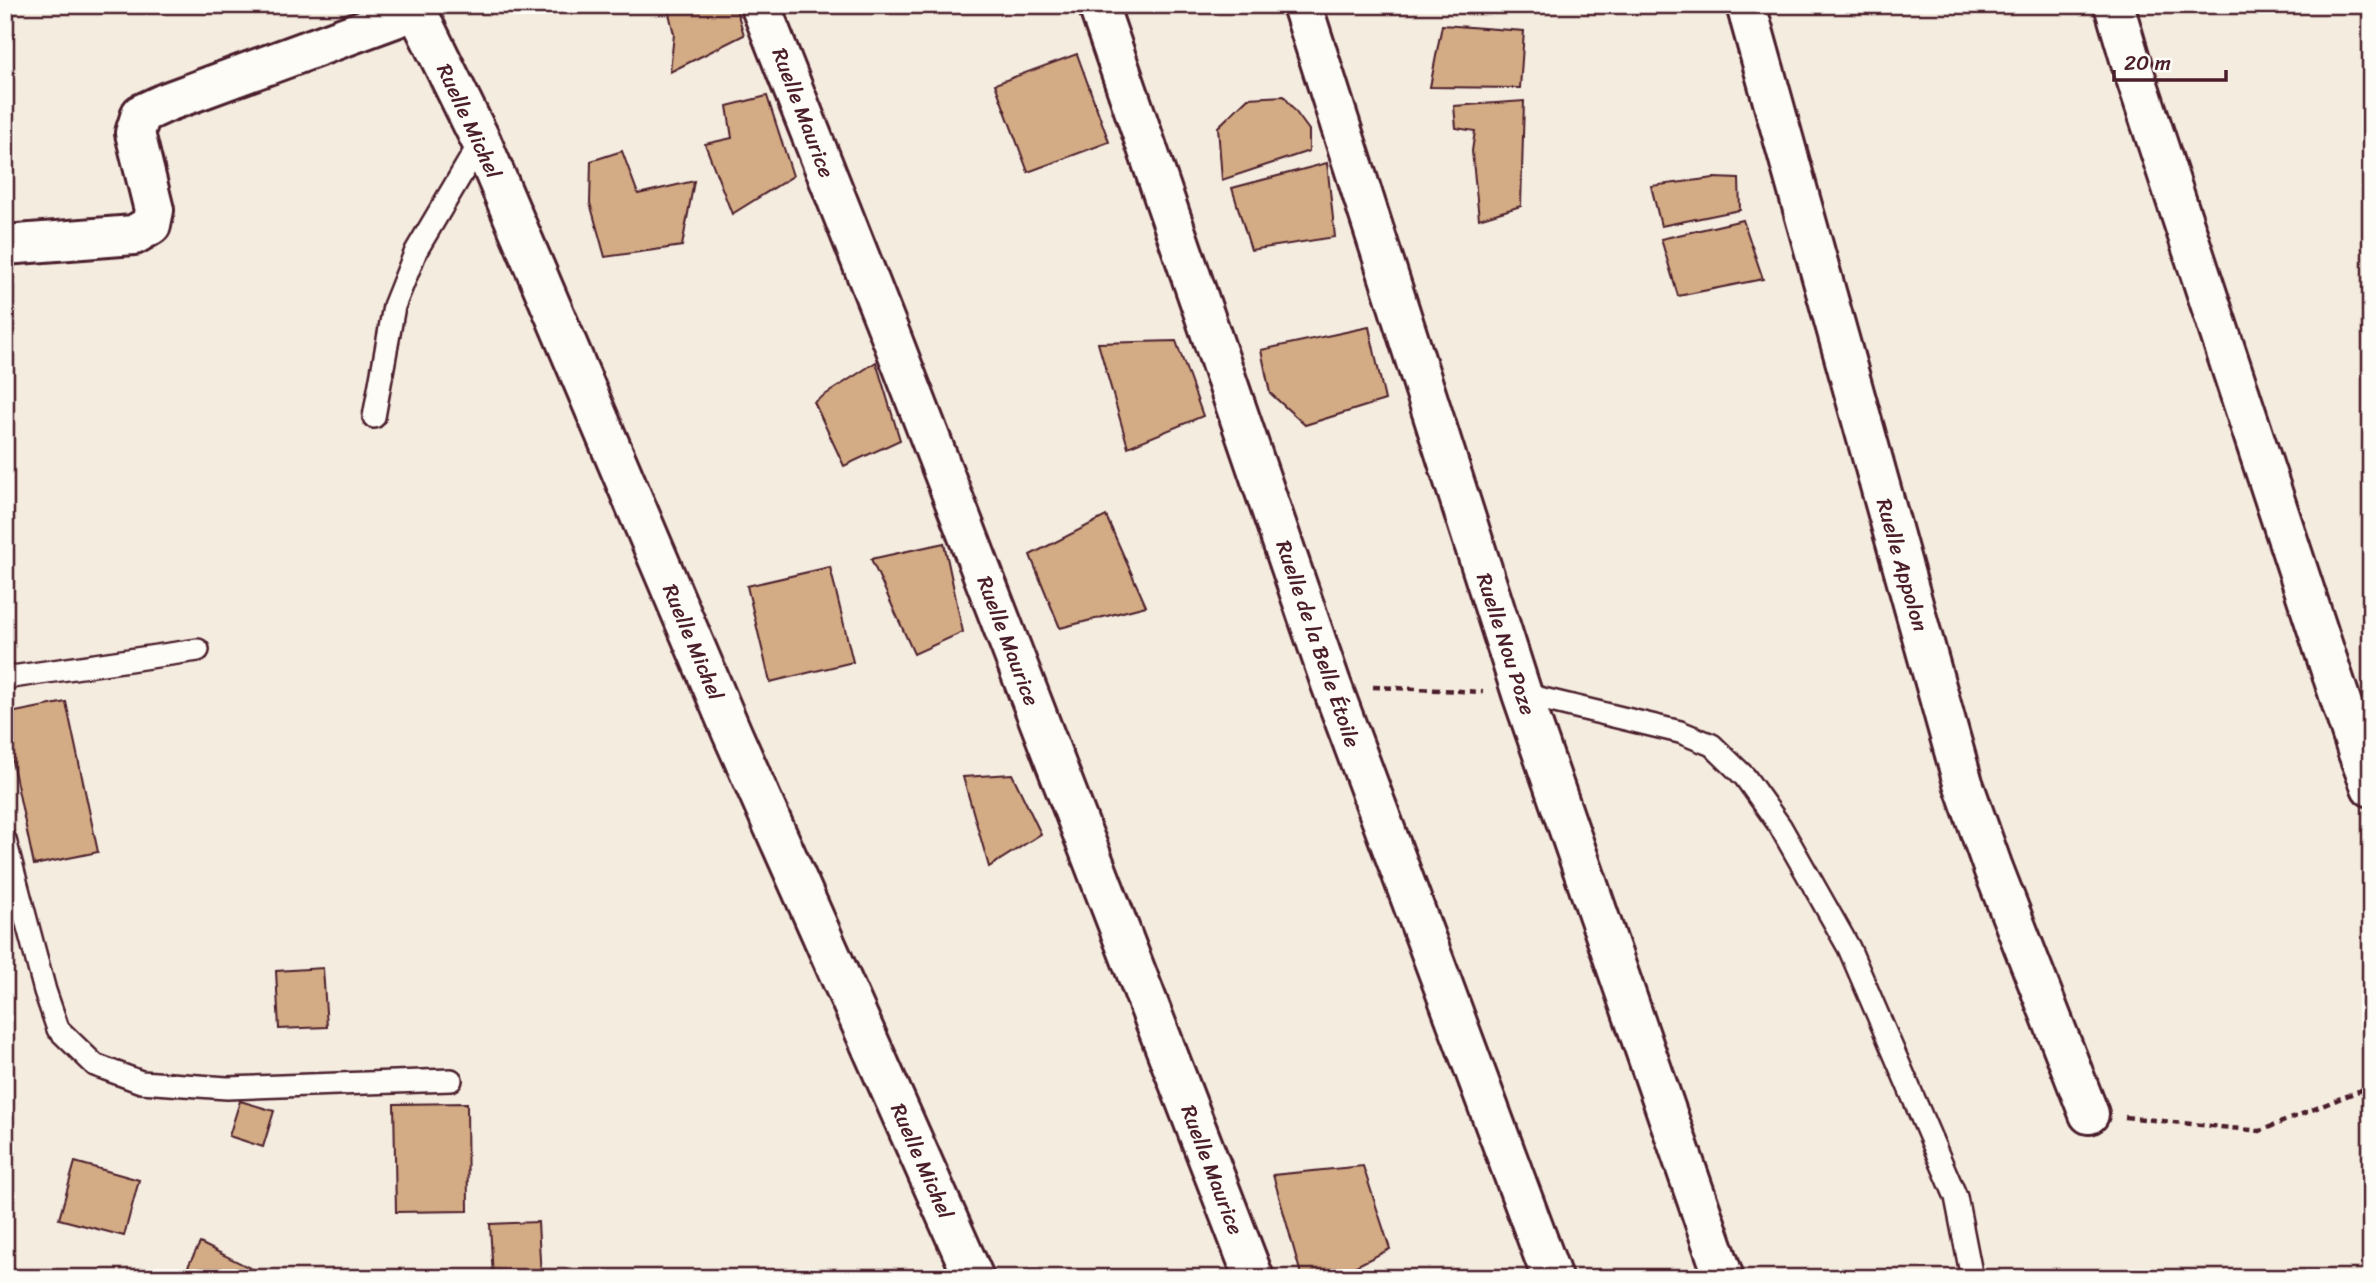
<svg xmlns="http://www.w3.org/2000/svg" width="2376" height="1283" viewBox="0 0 2376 1283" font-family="Sriracha,sans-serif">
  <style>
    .building { fill: #d3ab85; stroke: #4a1f2b; stroke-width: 2 }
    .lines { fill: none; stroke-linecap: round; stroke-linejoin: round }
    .lane-casing { stroke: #4a1f2b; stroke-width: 26 }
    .street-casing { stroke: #4a1f2b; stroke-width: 44 }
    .path { stroke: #4a1f2b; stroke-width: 4.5; stroke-dasharray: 7 5; stroke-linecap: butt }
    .lane { stroke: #fdfcf7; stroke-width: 21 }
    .street { stroke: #fdfcf7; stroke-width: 38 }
    .labels { text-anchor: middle; stroke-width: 7; stroke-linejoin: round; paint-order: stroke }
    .street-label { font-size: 21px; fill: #4a1f2b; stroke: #fdfcf7 }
  </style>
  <rect width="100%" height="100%" fill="#f5ece0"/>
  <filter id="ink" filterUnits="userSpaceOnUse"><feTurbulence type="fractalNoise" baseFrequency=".0143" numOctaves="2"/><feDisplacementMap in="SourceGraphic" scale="14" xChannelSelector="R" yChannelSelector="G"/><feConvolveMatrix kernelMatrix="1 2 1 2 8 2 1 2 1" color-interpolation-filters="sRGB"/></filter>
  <g filter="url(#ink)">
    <path class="building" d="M667 5H735L744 35 670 72 674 34Z
      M1442 25 1524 31 1520 88 1430 87Z
      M1077 54 1109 142 1028 172 995 84Z
      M767 96 793 176 732 214 705 144 732 138 727 106Z
      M1284 96 1309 130V151L1222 180 1218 127 1248 98Z
      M1524 101 1521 206 1479 219 1472 151 1475 131 1456 128 1454 106Z
      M622 151 638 194 694 181 682 246 605 257 590 203 591 161Z
      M1327 163 1335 237 1251 250 1232 188Z
      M1714 178 1739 179 1740 210 1661 226 1651 186Z
      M1743 220 1763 279 1678 296 1661 239Z
      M1369 327 1385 400 1305 425 1270 393 1261 350Z
      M1176 341 1203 416 1128 447 1098 343Z
      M876 362 900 440 844 466 814 402Z
      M1106 516 1146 606 1060 628 1030 555Z
      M944 543 963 632 914 654 871 559Z
      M830 567 853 662 770 682 747 586Z
      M66 702 98 852 34 865 5 728V714Z
      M1012 774 1041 834 989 867 963 777Z
      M323 968 327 1027 279 1029 276 971Z
      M240 1101 274 1111 263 1147 229 1136Z
      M467 1103 468 1211 396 1212 394 1104Z
      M75 1162 139 1180 124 1236 59 1219Z
      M1363 1166 1390 1249 1332 1278H1302L1273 1175Z
      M538 1222 541 1278H493L490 1224Z
      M200 1243 270 1278H196L185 1272Z"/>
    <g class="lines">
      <defs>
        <path id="lane" d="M374 417 394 306 416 251 481 141
          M5 678 198 650
          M1522 694 1680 732 1712 745 1745 777 1780 826 1849 948 1956 1197 1972 1278
          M5 840 45 991 58 1029 95 1065 141 1082 227 1088 451 1080"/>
        <path id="street" d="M414 5 481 141 732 733 974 1278
          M760 5 892 339 1254 1278
          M1098 5 1331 684 1552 1278
          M1302 5 1522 694 1724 1278
          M1746 5 1963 783 1993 868 2089 1114
          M2114 5 2132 66 2358 753 2371 787
          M5 245 134 235 151 225 154 210 135 133 141 114 167 102 417 10"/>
      </defs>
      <use href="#lane" class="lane-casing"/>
      <use href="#street" class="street-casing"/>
      <path class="path" d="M1373 687 1483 692
        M2125 1117 2260 1131 2371 1086"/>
      <use href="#lane" class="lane"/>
      <use href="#street" class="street"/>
    </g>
  </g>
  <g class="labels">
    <g class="street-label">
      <text transform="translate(803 113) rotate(69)" y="7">Ruelle Maurice</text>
      <text transform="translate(469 121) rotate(65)" y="7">Ruelle Michel</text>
      <text transform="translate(1902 565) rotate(74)" y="7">Ruelle Appolon</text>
      <text transform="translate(1008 641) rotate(69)" y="7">Ruelle Maurice</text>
      <text transform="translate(693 642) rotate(67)" y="7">Ruelle Michel</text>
      <text transform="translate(1318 644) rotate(71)" y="7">Ruelle de la Belle Étoile</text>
      <text transform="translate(1506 644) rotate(72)" y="7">Ruelle Nou Poze</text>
      <text transform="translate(922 1161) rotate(66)" y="7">Ruelle Michel</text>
      <text transform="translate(1212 1170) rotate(69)" y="7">Ruelle Maurice</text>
    </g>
  </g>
  <rect width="2376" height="1283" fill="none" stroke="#fdfcf7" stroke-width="28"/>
  <rect x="14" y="14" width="2348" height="1255" fill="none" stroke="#4a1f2b" stroke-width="2.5" filter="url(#ink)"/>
  <path d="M2114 70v10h112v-10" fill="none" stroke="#4a1f2b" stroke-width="3.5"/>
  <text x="2124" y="70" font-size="21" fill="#4a1f2b" stroke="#fdfcf7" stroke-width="5" paint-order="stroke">20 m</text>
</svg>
